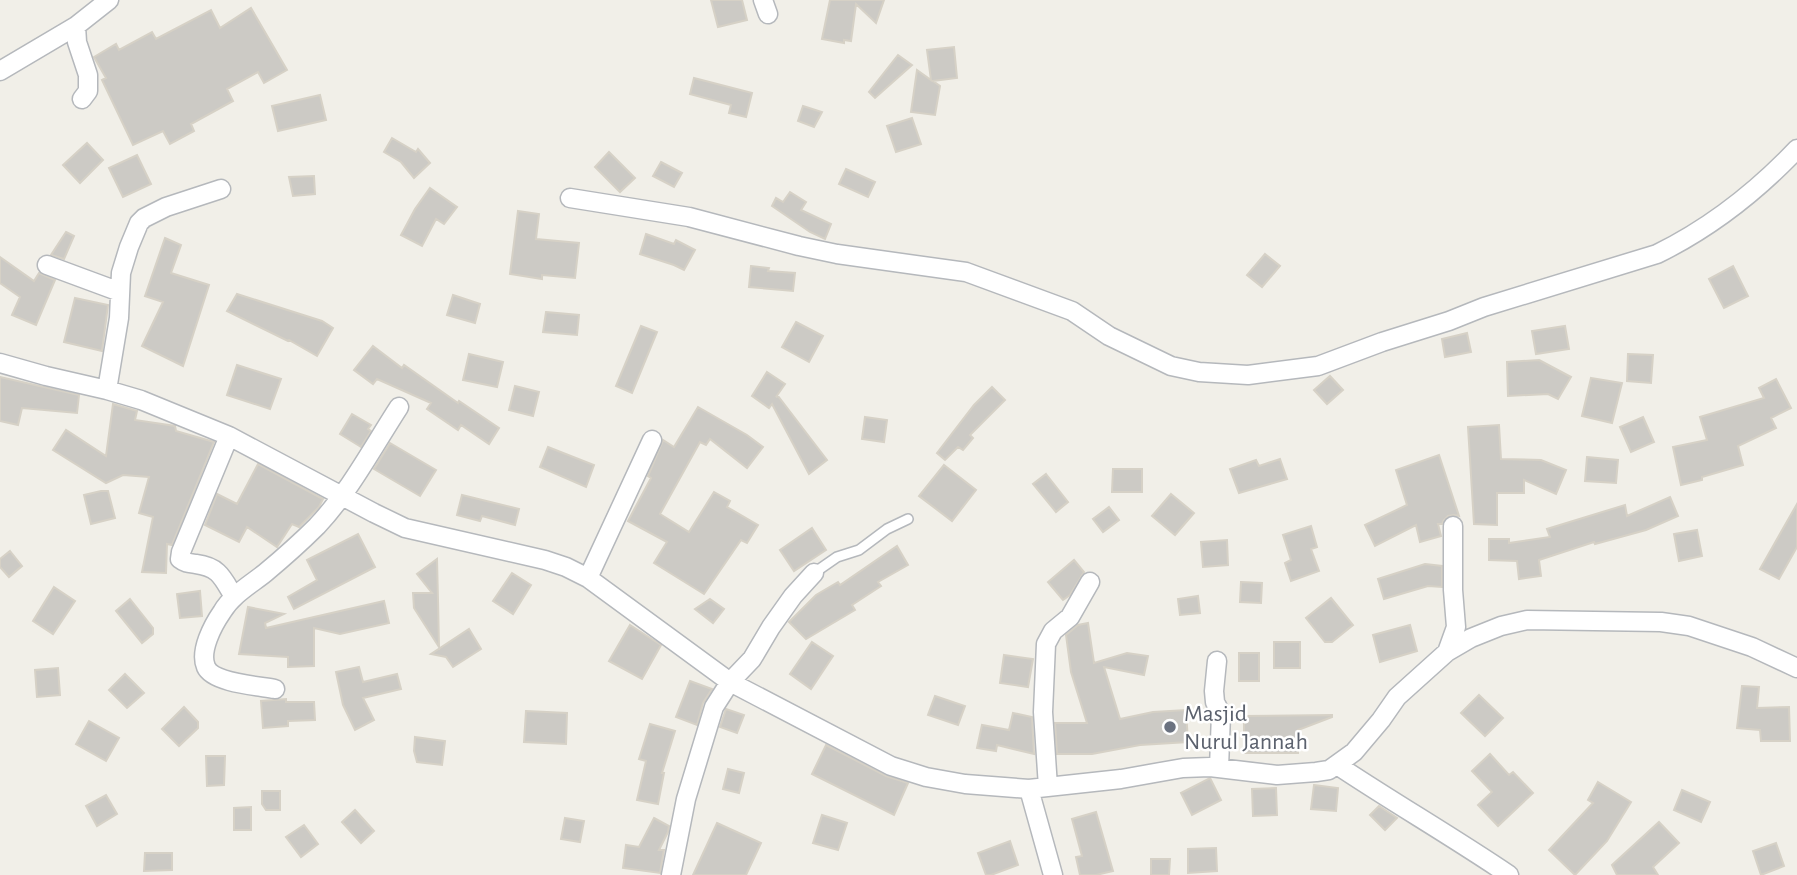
<svg xmlns="http://www.w3.org/2000/svg" width="1797" height="875" viewBox="0 0 1797 875" font-family="'Alegreya Sans',sans-serif">
  <style>
    .building { fill: #cccac5; stroke: #d6d1c6; stroke-width: 2 }
    .lines { fill: none; stroke-linecap: round; stroke-linejoin: round }
    .lane-casing { stroke: #b5b8bc; stroke-width: 12 }
    .street-casing { stroke: #b5b8bc; stroke-width: 21 }
    .lane { stroke: #fff; stroke-width: 9 }
    .street { stroke: #fff; stroke-width: 18 }
    .worship-dot { fill: #6b7280; stroke: #fff; stroke-width: 2.5 }
    .labels { text-anchor: middle; stroke-width: 5; stroke-linejoin: round; paint-order: stroke }
    .worship-label { font-size: 24px; fill: #5b616d; stroke: #fff; text-anchor: start }
  </style>
  <rect width="100%" height="100%" fill="#f1efe8"/>
  <path class="building" d="M711 0H742L747 20 718 27Z
    M830 0H884L876 23 856 4 851 41 844 40V43L822 39Z
    M251 8 287 70 264 83 258 72 227 89 233 101 191 124 194 131 170 144 163 131 133 145 102 80 106 78 94 57 116 44 119 50 152 32 156 39 211 10 220 28Z
    M954 47 957 78 933 81 940 86 935 115 911 112 917 70 931 80 927 50Z
    M898 55 912 65 875 98 869 92Z
    M694 78 752 93 746 117 729 113 731 105 690 94Z
    M320 95 326 120 278 131 272 106Z
    M803 106 822 112 814 127 798 121Z
    M912 118 921 144 896 152 887 126Z
    M392 138 416 152 418 149 430 163 414 178 401 162 384 152Z
    M87 143 103 160 80 183 63 165Z
    M609 152 635 178 620 192 595 167Z
    M137 155 151 184 123 197 109 168Z
    M661 162 682 173 674 187 653 176Z
    M846 169 875 182 868 197 839 184Z
    M314 176 315 194 293 196 289 177Z
    M430 188 457 207 444 224 436 219 422 246 401 235 415 209Z
    M790 192 806 202 801 210 831 224 825 239 810 232 772 206 776 198 783 202Z
    M518 211 539 214 536 239 579 243 575 278 542 275V279L510 274Z
    M66 232 74 236 64 259 51 255Z
    M646 234 674 244 676 240 695 250 684 270 674 265 640 254Z
    M165 238 181 245 171 273 209 285 183 366 142 346 163 302 145 296Z
    M1265 254 1280 266 1262 287 1247 275Z
    M0 257 34 281 39 273 55 280 36 325 12 315 20 297 0 283Z
    M751 266 769 268 768 271 795 273 793 291 749 287Z
    M1733 266 1748 296 1724 308 1709 279Z
    M237 294 322 321 333 328 317 356 289 340 288 341 227 311Z
    M453 295 480 304 475 323 447 315Z
    M75 298 108 305 102 351 64 342Z
    M546 312 579 315 577 335 543 332Z
    M796 322 823 336 809 362 782 347Z
    M641 326 657 332 632 393 616 386Z
    M1565 326 1569 349 1536 354 1532 331Z
    M1467 333 1471 352 1445 357 1442 339Z
    M373 346 402 368 404 365 458 403 459 401 499 428 489 444 461 425 458 430 427 409 431 403 377 379 373 384 354 370Z
    M469 354 503 362 497 387 463 380Z
    M1628 354 1653 355 1651 383 1627 381Z
    M1539 360 1571 377 1558 399 1548 394 1508 396 1507 362Z
    M237 365 281 379 270 409 227 395Z
    M767 372 785 384 776 397 778 396 827 460 809 474 772 404 769 408 752 396Z
    M1330 376 1343 390 1327 404 1314 390Z
    M0 377 79 395 77 413 22 408 18 425 0 421Z
    M1591 378 1622 383 1612 423 1582 416Z
    M1776 379 1791 408 1771 418 1776 428 1738 446 1743 465 1702 477V480L1681 485 1673 447 1707 440 1700 417 1764 398 1759 388Z
    M515 386 539 392 533 416 509 410Z
    M992 387 1005 400 970 435 973 438 963 450 958 447 945 460 937 453 974 405Z
    M113 404 137 411 135 420 175 426 176 431 214 442 172 545 167 544 166 573 142 572 153 517 139 513 149 477 123 475 106 483 53 450 66 430 106 456Z
    M698 407 747 435 763 447 747 468 710 439 706 445 700 442 660 514 689 532 714 492 730 501 727 507 758 525 747 543 741 540 704 594 654 563 667 542 628 521 651 478 648 476 663 440 674 447Z
    M352 414 371 425 368 429 371 431 361 447 340 434Z
    M865 417 887 420 884 442 862 439Z
    M1643 417 1654 442 1631 452 1620 427Z
    M1499 425 1501 459 1541 460 1566 470 1556 494 1524 480V493H1497V525L1474 524 1468 427Z
    M390 443 436 470 420 496 374 469Z
    M548 447 594 465 586 487 540 467Z
    M1439 455 1459 516 1454 515 1448 516 1444 520 1442 524H1438L1441 536 1420 542 1416 525 1375 546 1365 525 1407 505 1396 470Z
    M1587 457 1618 460 1616 483 1585 481Z
    M1280 459 1287 479 1239 493 1230 469 1256 460 1259 466Z
    M258 464 323 499 319 507 299 527 292 524 277 547 247 527 239 542 205 525 217 494 237 504Z
    M944 465 976 490 952 521 919 496Z
    M1113 469H1142V492H1112Z
    M1046 474 1068 502 1056 512 1033 484Z
    M101 491H108L115 518 91 524 84 495Z
    M1171 494 1194 513 1175 535 1152 516Z
    M462 495 519 509 515 525 482 516 480 521 457 515Z
    M1670 497 1678 516 1646 530 1595 544 1594 542 1539 560 1541 576 1519 579 1517 561 1489 560V539H1509V543L1550 537 1547 529 1625 505 1627 516Z
    M1797 504V547L1779 579 1760 569Z
    M1109 507 1119 520 1103 532 1093 519Z
    M1311 526 1317 547 1311 549 1319 571 1291 581 1285 563 1291 560 1283 535Z
    M812 528 826 550 794 571 780 550Z
    M1697 530 1702 556 1679 561 1674 534Z
    M358 534 375 567 294 609 288 597 317 580 307 560Z
    M1227 540 1228 565 1203 567 1201 542Z
    M897 546 908 565 878 582 881 586 852 605 855 610 806 639 789 622 816 595 838 582 840 585Z
    M10 551 22 566 9 577 0 567V559Z
    M437 559 438 600 439 647 414 608 413 593H432L417 574Z
    M1074 560 1084 572 1070 595 1063 600 1048 582Z
    M1425 564 1442 566V587L1428 586 1384 599 1378 579Z
    M512 573 531 585 513 614 493 601Z
    M1241 582 1262 583 1261 603 1240 602Z
    M54 587 75 601 53 634 33 621Z
    M200 591 202 616 180 618 177 594Z
    M1198 596 1200 613 1180 615 1178 599Z
    M1331 598 1353 625 1332 642H1325L1306 618Z
    M130 599 153 628V634L142 643 116 611Z
    M710 599 724 609 713 623 695 609Z
    M384 601 389 623 340 634 314 628V666L288 667V657L239 654 248 607 284 614 265 623 266 628Z
    M1088 623 1094 663 1127 653 1148 656 1144 675 1104 667 1120 719 1153 712 1186 710 1188 742 1140 745 1092 754H1057L1055 723H1087L1071 672 1066 635 1078 625Z
    M630 625 661 645 642 679 609 661Z
    M1410 625 1417 651 1380 662 1373 635Z
    M469 629 481 649 453 667 446 657 431 654Z
    M812 642 833 656 811 689 790 674Z
    M1274 642H1300V668H1274Z
    M1239 653H1259V681H1239Z
    M1004 655 1033 659 1028 687 1000 683Z
    M359 667 363 682 397 674 401 689 363 698 374 720 355 730 343 705 336 672Z
    M58 668 60 695 37 697 35 670Z
    M125 674 144 693 127 708 109 690Z
    M690 681 712 689 703 703 697 725 676 717Z
    M1742 686 1759 687 1757 708 1789 707 1790 741H1761L1760 730 1737 728Z
    M1479 695 1503 718 1485 736 1461 713Z
    M935 696 965 706 958 725 928 715Z
    M286 699V702H314L315 720 288 721V726L263 728 261 701Z
    M184 707 198 722V728L179 746 162 729Z
    M726 709 744 715 737 733 720 727Z
    M526 711 567 713 566 744 524 742Z
    M1013 713 1032 717 1034 754 997 745 996 751 977 748 982 725 1009 730Z
    M1332 715V717L1298 730V753H1244V716Z
    M89 721 119 738 106 761 76 744Z
    M650 724 675 731 662 773H664L658 804 637 800 646 761 639 759Z
    M415 737 445 741 442 765 417 762 414 751Z
    M826 745 886 776 908 783 894 815 812 774Z
    M1490 754 1509 775 1513 772 1533 793 1498 826 1478 805 1492 792 1472 771Z
    M206 756H225L224 785 207 786Z
    M728 769 744 773 739 793 723 789Z
    M1210 778 1221 800 1192 815 1181 793Z
    M1598 782 1631 802 1607 841 1575 875 1549 850 1593 803 1588 800Z
    M1314 785 1338 788 1336 811 1311 809Z
    M1276 788 1277 815 1253 816 1252 789Z
    M1682 790 1710 802 1701 822 1674 810Z
    M262 791H280V810H266L262 804Z
    M106 795 117 814 97 826 86 806Z
    M1379 806 1397 818 1385 830 1370 815Z
    M251 807V830H234V808Z
    M355 810 374 831 361 843 342 822Z
    M1096 812 1113 871 1096 875H1080L1076 857 1082 856 1072 819Z
    M822 815 847 823 838 850 813 843Z
    M565 818 584 821 580 842 561 839Z
    M654 818 669 826 668 832 659 850H664L660 873 623 868 626 845 639 847Z
    M1659 822 1679 843 1653 867 1658 875H1617L1612 865Z
    M717 823 761 843 746 875H693Z
    M304 825 318 844 301 857 286 837Z
    M1010 841 1018 865 991 875H986L978 853Z
    M1776 843 1784 866 1761 875 1753 851Z
    M1216 848 1217 871 1188 873V849Z
    M145 853H172V870L144 871Z
    M1151 859H1170L1169 875H1151Z"/>
  <g class="lines">
    <defs>
      <path id="lane" d="M814 573 837 557 859 550 887 529 908 519"/>
      <path id="street" d="M763 0 768 14
        M76 26 77 42 88 75V91L82 99
        M0 71 76 26 109 0
        M570 198 689 217 799 246 837 254 966 272 1072 311 1109 336 1171 366 1199 372 1248 375 1318 366 1382 342 1449 321 1484 307 1657 254C1710 228 1757 191 1797 149
        M47 265 120 292
        M0 363 46 376 107 390 141 400 229 436 374 513 405 528 545 560 566 567 588 578 730 682 891 766 926 777 965 784 1029 789 1121 779 1183 768 1210 767 1277 775 1316 772 1329 770 1354 752 1381 720 1397 697 1447 652 1471 638 1501 626 1527 620 1661 622 1689 626 1752 647 1797 668
        M107 390 119 318 121 273 129 247 139 223 144 218 166 207 221 189
        M229 436 181 552 180 559C185 563 189 563 196 564 220 567 223 579 234 597
        M588 578 652 440
        M1447 652 1456 627 1453 590V526
        M1217 661 1214 691 1215 702 1221 714 1219 768
        M275 689C259 686 213 683 206 667 199 651 213 625 222 612 232 595 250 585 265 573 283 558 301 542 317 526 350 491 373 447 399 407
        M1337 765C1394 803 1453 837 1509 875
        M1048 787 1043 712 1046 644 1053 631 1070 617 1090 582
        M1029 789 1053 875
        M671 875 686 799 714 707 730 682 752 659 771 627 793 596 814 573"/>
    </defs>
    <use href="#lane" class="lane-casing"/>
    <use href="#street" class="street-casing"/>
    <use href="#lane" class="lane"/>
    <use href="#street" class="street"/>
  </g>
  <circle class="worship-dot" cx="1170" cy="727" r="7"/>
  <g class="labels">
    <g class="worship-label">
      <text x="1184" y="721">Masjid<tspan x="1184" dy="28">Nurul Jannah</tspan></text>
    </g>
  </g>
</svg>
